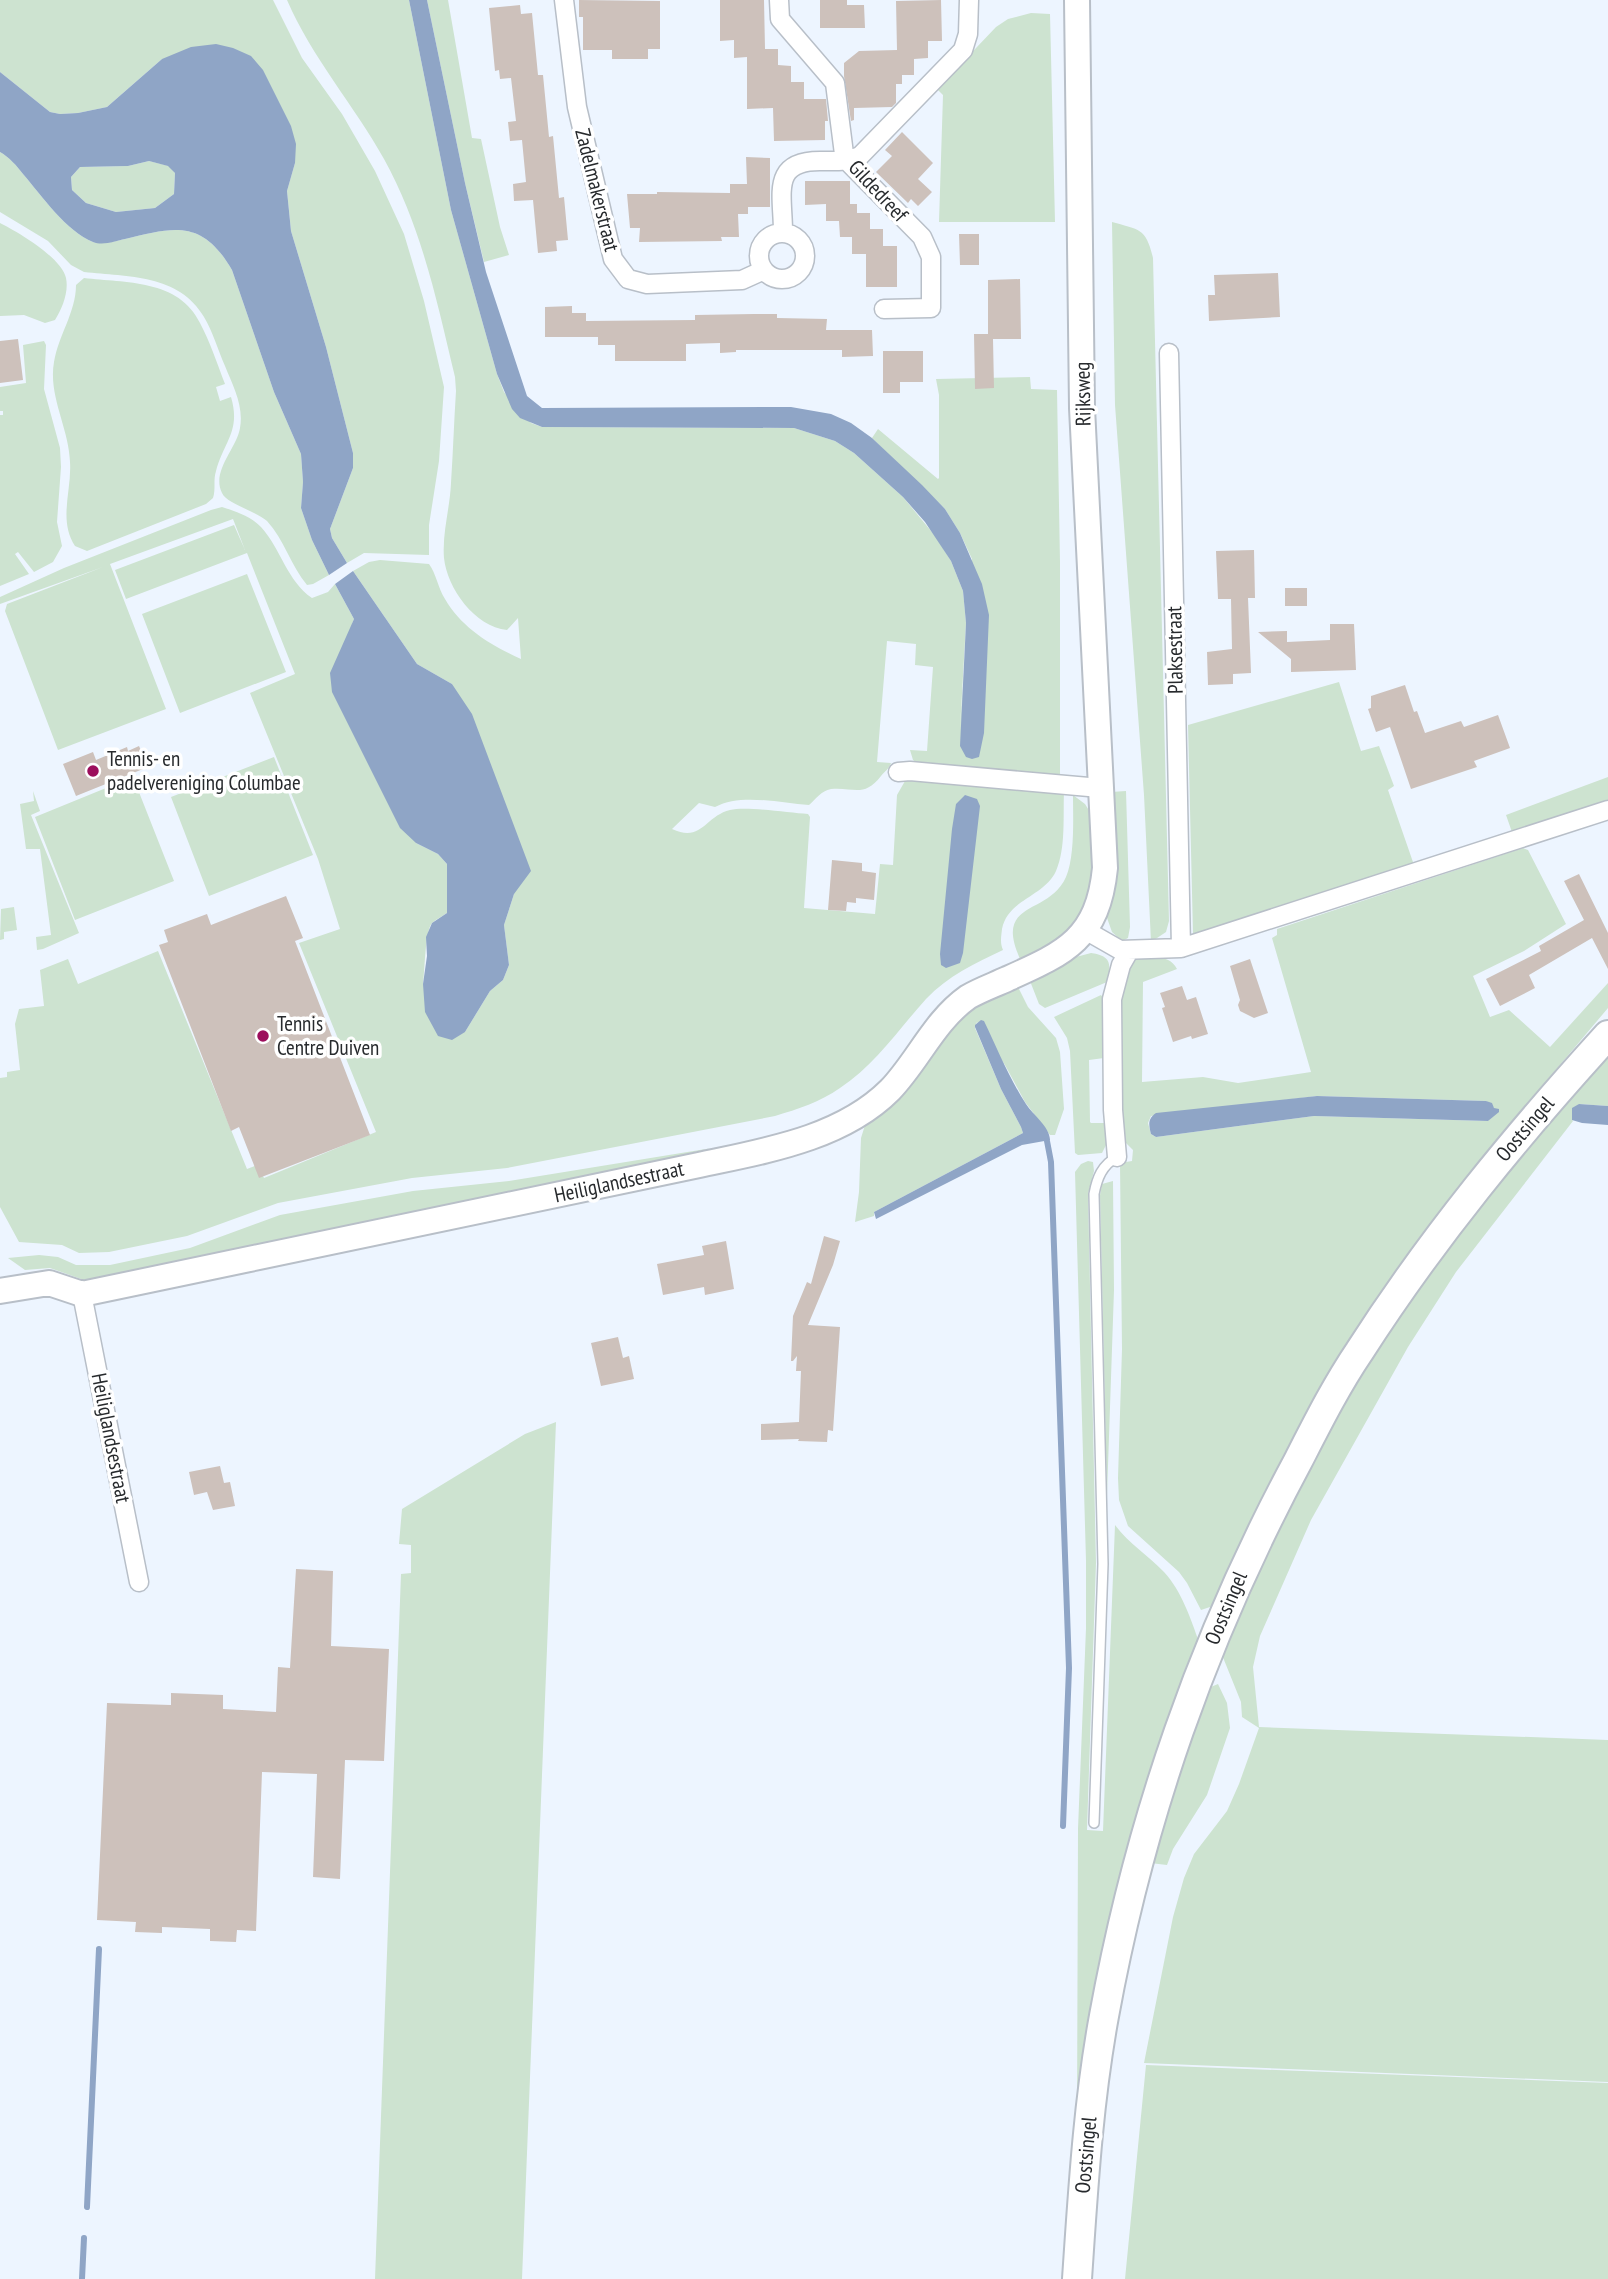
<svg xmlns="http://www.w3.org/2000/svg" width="1608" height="2279" viewBox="0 0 1608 2279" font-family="'PT Sans Narrow',sans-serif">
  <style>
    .green { fill: #cde3d0; fill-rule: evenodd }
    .water { fill: #8fa5c6; fill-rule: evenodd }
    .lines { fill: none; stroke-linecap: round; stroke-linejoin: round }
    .stream { stroke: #8fa5c6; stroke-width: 6 }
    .building { fill: #cdc1bb }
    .lane-casing { stroke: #b8bfc8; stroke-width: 12 }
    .street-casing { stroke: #b8bfc8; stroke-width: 21 }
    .secondary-casing { stroke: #b8bfc8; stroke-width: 28 }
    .primary-casing { stroke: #b8bfc8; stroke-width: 32 }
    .lane { stroke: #fff; stroke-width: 9 }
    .street { stroke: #fff; stroke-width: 18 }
    .secondary { stroke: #fff; stroke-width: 24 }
    .primary { stroke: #fff; stroke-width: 28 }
    .poi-dot { fill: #9c0e5c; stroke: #fff; stroke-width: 2.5 }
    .labels { text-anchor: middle; stroke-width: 7; stroke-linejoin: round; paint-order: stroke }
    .street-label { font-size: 21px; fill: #272a2d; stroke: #fff }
    .poi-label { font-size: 21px; fill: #272a2d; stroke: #fff; text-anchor: start }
  </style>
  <rect width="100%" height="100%" fill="#edf5ff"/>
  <path class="green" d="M0 0H273L302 58 342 114 375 171 404 234 424 301 444 387 439 461 429 525V555L364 553 347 563 332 538 330 529 353 468V453L326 347 291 231 287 191 295 163 162 59 107 107 78 113 60 114 50 112 0 72Z
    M287 0H409L451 210 497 374 504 392 531 423 542 427 794 428 835 441 854 453 903 497 936 537 951 561 963 591 966 623 960 729 972 559 960 533 945 509 872 438 878 429 938 479 939 478V395L936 379 1030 377 1031 389 1057 390 1060 562V775L917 763 913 760 910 750 927 751 933 667 915 665 916 644 887 641 877 762 891 763C889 769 885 771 881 776 864 798 854 787 831 789 821 791 816 799 809 805 779 803 741 793 715 807L699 803 672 829C702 843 705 816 730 810 747 806 788 813 808 814L810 817 804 908 875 914 880 864 893 865 897 795 905 781 911 780 1064 791C1063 816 1066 848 1056 871 1044 897 1008 899 1002 929 1001 938 1000 943 1003 950 975 963 948 976 926 999 898 1030 875 1065 840 1088 820 1102 798 1109 775 1116L507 1168 412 1178 278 1203 187 1236 109 1252 79 1253 62 1245 19 1242 0 1207V1078L7 1077V1072L20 1070 15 1024 19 1009 44 1006 40 970 68 959 78 984 158 951 247 1169 257 1165 264 1178 376 1132 299 943 340 929 318 859 250 693 295 674 247 553 126 599 115 570 234 525 245 550 233 519 110 564 166 709 58 750 5 611 7 604 103 567 0 604V597L64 568 211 510 222 507C235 511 252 517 261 527 281 549 287 581 312 598L328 592 335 584 354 619 352 624 416 843 438 854 447 864V913C443 916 436 919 432 923 425 931 425 970 423 984L465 1032 490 991 503 980 509 965 504 925 514 894 452 684 417 664 353 571 369 562 380 560 429 564C436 573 438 588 445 599 462 628 490 645 521 659L518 618 507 630C475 627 447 588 444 558 442 533 450 508 451 483 453 452 454 422 456 391L455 377C437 302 422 228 384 159 354 105 312 58 287 0Z
    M427 0H448L472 138 481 139 500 227 509 255 484 262 465 183Z
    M1031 13 1050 14 1055 222H939L943 95 937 89 996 27 1008 19Z
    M0 152C9 157 17 166 23 174 41 195 67 232 93 242 103 245 116 241 125 239 176 226 203 220 232 270L274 392 301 454 303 482 301 508 312 540 329 575 313 584 307 585C291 566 284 539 267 521 256 511 227 504 222 493 211 471 237 448 240 428 244 406 233 386 225 366 218 350 213 332 204 317 179 274 128 277 84 272L71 265 48 241 0 212Z
    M149 161 169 166 175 173 174 194 155 208 116 212 86 203 72 190 71 177 80 167 128 166Z
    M1112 222C1140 230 1146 228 1153 258L1169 921 1166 932 1151 942 1144 795 1115 405Z
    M0 223C18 232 62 258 66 278 69 292 62 309 55 320L45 323 24 315 0 316Z
    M84 278C125 283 179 279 200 323 210 342 217 363 225 384L216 387 220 401 231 397C241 431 224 441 216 471 213 480 216 489 213 498L206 504 87 551 75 546C58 520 72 490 70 462 69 428 48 396 54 362 58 336 76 312 76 285Z
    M44 341 46 345 44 389 60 448 61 467 57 522 62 546 53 562 34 572 18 552 15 554 29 574 0 586V415H3V411H0V387L26 383 23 345Z
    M247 574 286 672 180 713 142 614Z
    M1339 682 1361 751 1379 746 1394 786 1388 790 1414 865 1193 934 1188 725Z
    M274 757 313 855 209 896 171 797Z
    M133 777 174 881 75 920 35 817Z
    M1608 777V803L1513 835 1506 815Z
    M33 791 40 811 31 815 79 933 43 949 37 950 36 937 51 935 40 849H26L20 804 34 801Z
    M1126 791 1130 927 1128 938 1122 941 1112 932 1106 915 1111 792Z
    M1073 795 1085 804 1090 812 1095 860 1091 892 1078 920 1055 943 1021 961C992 899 1048 917 1066 877 1075 856 1073 818 1073 795Z
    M1523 848 1528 850 1566 924 1524 951 1473 976 1490 1017 1509 1010 1550 1047 1608 983V1008L1516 1117 1426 1232 1213 1606 1201 1610 1187 1583 1179 1572 1128 1526 1119 1500 1118 1478 1122 1349 1120 1163 1132 1161 1133 1150 1126 1143 1120 1131 1119 990 1128 963C1143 956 1169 952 1177 969L1143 982 1142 1082 1203 1077 1238 1083 1311 1072 1272 938 1277 935V929ZM1317 1096 1486 1101 1494 1108V1114L1488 1121 1314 1116 1156 1137 1151 1134 1148 1123 1151 1116Z
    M14 907 17 930 4 932V939L0 940 1 909Z
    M1091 953C1112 956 1111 964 1107 982L1045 1008 1039 1004 1030 981 1076 957Z
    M1018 987 1028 1007 1056 1038 1060 1052 1064 1109 1055 1135H1050L1025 1102 1005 1065 977 1022 975 1028 1001 1089 1021 1127 1023 1133 874 1212V1216L855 1222 859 1192 861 1138 866 1122 970 1008Z
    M1101 995 1104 999V1058L1089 1060 1090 1122 1091 1123H1106V1145L1102 1153 1078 1155 1075 1153 1070 1051 1067 1038 1054 1017Z
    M1608 1055V1106L1579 1104 1572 1120 1573 1121 1456 1272 1408 1347 1311 1520 1260 1636 1253 1667 1259 1727 1608 1740V2082L1144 2063 1173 1917 1184 1878 1194 1854 1227 1811 1239 1784 1259 1728 1242 1717 1241 1702 1220 1650 1262 1555 1326 1431 1398 1314 1508 1166Z
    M712 1148 385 1224 98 1279 84 1280 50 1268 25 1270 8 1258 39 1255 58 1257 76 1265H110L190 1248 280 1215 413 1191 509 1181Z
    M1088 1161 1093 1162 1094 1171 1088 1194 1096 1563 1087 1830 1103 1831 1115 1525C1129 1544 1148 1555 1164 1572 1181 1590 1191 1619 1199 1642L1077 2124 1078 1829 1086 1628V1561L1075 1172 1081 1164Z
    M1113 1181 1114 1290 1107 1495 1100 1195 1102 1184Z
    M556 1422 522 2279H375L401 1574 411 1573V1545L399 1544 402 1509 525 1434Z
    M1218 1684 1227 1703 1230 1728 1207 1795 1173 1849 1167 1865 1150 1863 1206 1689Z
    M1146 2065 1608 2083V2279H1125Z"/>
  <path class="water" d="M409 0H427L465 183 486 272 527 396 542 408 791 407 831 414 851 423 872 438 922 485 945 509 960 533 982 584 989 615 984 733 979 757 972 759 966 757 960 746 966 623 963 591 951 561 925 522 903 497 854 453 835 441 794 428 542 427 520 418 512 409 497 374 451 210Z
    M216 44 233 48 251 56 263 70 291 126 296 144 295 163 287 191 291 231 326 347 353 453V468L330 529 332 538 347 563 329 575 312 540 301 508 303 482 301 454 274 392 232 270C203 220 176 226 125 239 116 241 103 246 93 242 67 232 41 195 23 174 17 166 9 157 0 152V72L50 112 60 114 78 113 107 107 162 59 191 47ZM149 161 168 166 175 173 174 194 155 208 116 212 86 203 72 190 71 177 80 167 128 166Z
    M353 571 417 664 452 684 472 714 531 871 514 894 504 925 509 965 503 980 490 991 465 1032 452 1040 438 1036 425 1012 423 984 427 956 426 937 432 923 447 913V864L438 854 416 843 400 828 332 692 330 673 354 619 335 584Z
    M965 795 977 799 980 806 963 953 960 963 946 968 941 965 940 954 952 829 956 804Z
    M981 1020 984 1021C997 1048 1009 1078 1026 1104 1033 1115 1050 1127 1050 1140L1022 1145 876 1219 874 1212 1023 1133 1021 1127 1001 1089 975 1027V1025Z
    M1317 1096 1486 1101 1492 1103 1494 1108 1499 1109V1112L1488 1121 1314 1116 1156 1137 1151 1134C1149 1126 1147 1119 1156 1113Z
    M1579 1104 1608 1106V1125L1582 1123 1572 1120V1108Z"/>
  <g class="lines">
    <path class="stream" d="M1047 1141 1051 1162 1069 1668 1063 1826
      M87 2207 99 1949
      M82 2279 84 2238"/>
  </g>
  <path class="building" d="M579 0 660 1V49H648V59H612V50H583V17H579Z
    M720 0H764L765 49H778V65L791 66V82H804V99H826L828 121H825V140L774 141 773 108 747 109V57L734 58V40L720 41Z
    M820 0H847V5H864L865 28H820Z
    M941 0 942 41H928V58L914 59V75H902V84H896V103L892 107 854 108V120L851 121 844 76V63L859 51 897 50 896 1Z
    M520 5 521 14 532 13 538 75H543L549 137 553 136 559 198 564 197 568 240 556 241 557 251 538 253 533 200 514 201 513 184 526 182 522 140 510 141 508 122 516 121 511 78 500 79 499 70 495 71 489 8Z
    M902 132 933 163 918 179 932 192 918 206 911 199 908 203 876 172 892 156 885 150Z
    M746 157 770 158V207H748V214H738L739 237H721L722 241 639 242 640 228H630L627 194H657V192L730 193V184H747Z
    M805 181H850V204H857V213H870V229H883V246H897V287H866V254H852V237H840L839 221H826V204L805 205Z
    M959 234H979V265H960Z
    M1278 273 1280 317 1209 321 1208 295H1215L1214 275Z
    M1020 279 1021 339H993L994 388 975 389 974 334H988V280Z
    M572 306V313H586V321L695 320V315L754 314H777V318L827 319 826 330H872L873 356 842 357V350H736V352L720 353V343L686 344V361H615V345H598V337H545V307Z
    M18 339 23 380 0 383V341Z
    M883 351H923V382H900V393H883Z
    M1254 550 1255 598H1248L1251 673 1233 674V684L1208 685 1207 652 1232 649 1231 599H1218L1216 551Z
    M1285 588H1307V606H1285Z
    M1330 624H1354L1356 670 1291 672V659L1258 632 1287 631V642L1330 640Z
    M1405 685 1414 712 1417 711 1425 733 1461 721 1464 727 1498 715 1510 748 1474 761 1477 767 1411 789 1390 727 1376 732 1368 709 1371 708V696Z
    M139 746 148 767 76 796 63 764 93 752 96 760 127 747 128 751Z
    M832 860 862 863V871L876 873 874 900 856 898V903L847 902 846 911 828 910Z
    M1579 874 1608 933V969L1592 938 1529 975 1535 988 1500 1006 1486 979 1541 951 1539 946 1584 920 1564 881Z
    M286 896 303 938 295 941 370 1135 259 1178 239 1127 231 1131 159 945 168 942 164 930 207 914 211 925Z
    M1250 959 1268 1013 1254 1018 1240 1011 1238 1005 1240 1000 1230 966Z
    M1182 986 1187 1000 1196 997 1208 1034 1192 1039 1191 1036 1173 1042 1162 1008 1165 1007 1160 993Z
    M824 1236 840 1241 833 1265 808 1325 840 1327 833 1431 828 1430 827 1442 798 1441 799 1439 761 1440V1424L799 1422 801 1371H796L797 1356 793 1361H791L793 1316 807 1282 811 1284Z
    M726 1241 734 1289 705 1295 704 1287 663 1295 657 1264 704 1255 702 1246Z
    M618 1337 623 1358 629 1356 634 1379 601 1386 591 1343Z
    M220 1466 224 1483 230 1482 235 1506 213 1510 207 1492 194 1495 189 1472Z
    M296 1569 333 1571 331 1646 389 1649 384 1761 345 1760 340 1879 313 1877 317 1774 262 1772 256 1931 237 1930 236 1942 210 1941V1929L162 1927V1933L135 1932 136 1922 97 1920 107 1703 171 1705V1693L223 1695V1709L276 1712 278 1667 290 1668Z"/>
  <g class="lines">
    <defs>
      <path id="lane" d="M1094 1823 1103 1564 1094 1194C1097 1178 1102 1165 1117 1157"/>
      <path id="street" d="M564 0 577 107 613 259 628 279 647 284 742 280 764 270
        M779 0 780 19 835 83 844 154 848 162 922 237 931 257V308L884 309
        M783 232C783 194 770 160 822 161 837 161 847 162 860 156L963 50 968 34 969 0
        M759 256a23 23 0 1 1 46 0a23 23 0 1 1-46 0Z
        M1169 353 1181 948
        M898 772 910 771 1100 788
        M1085 930 1120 950 1181 948 1608 810
        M1117 1157 1113 1110 1112 999 1121 965 1129 951
        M82 1294 139 1582"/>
      <path id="secondary" d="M0 1291 49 1283 82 1294 699 1165C764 1151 841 1139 890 1090 918 1061 934 1021 968 997 980 990 994 985 1007 979 1065 953 1098 939 1105 868L1082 408 1077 0"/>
      <path id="primary" d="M1077 2279C1083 2191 1088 2103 1104 2016 1140 1819 1203 1638 1298 1461 1317 1424 1336 1386 1359 1352 1432 1238 1517 1135 1608 1035"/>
    </defs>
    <use href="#lane" class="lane-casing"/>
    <use href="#street" class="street-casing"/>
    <use href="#secondary" class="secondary-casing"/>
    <use href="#primary" class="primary-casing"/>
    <use href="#lane" class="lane"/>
    <use href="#street" class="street"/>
    <use href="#secondary" class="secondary"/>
    <use href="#primary" class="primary"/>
  </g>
  <g class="poi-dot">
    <circle cx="93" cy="771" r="7"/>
    <circle cx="263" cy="1036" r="7"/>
  </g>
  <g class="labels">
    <g class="street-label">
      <text transform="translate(597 190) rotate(76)" y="7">Zadelmakerstraat</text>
      <text transform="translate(878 191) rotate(47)" y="7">Gildedreef</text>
      <text transform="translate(1083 394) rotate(-91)" y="7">Rijksweg</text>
      <text transform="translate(1175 650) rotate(-91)" y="7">Plaksestraat</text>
      <text transform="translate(1525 1129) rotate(-50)" y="7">Oostsingel</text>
      <text transform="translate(619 1182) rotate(-12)" y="7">Heiliglandsestraat</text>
      <text transform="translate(111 1438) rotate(79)" y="7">Heiliglandsestraat</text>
      <text transform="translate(1226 1608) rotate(-67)" y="7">Oostsingel</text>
      <text transform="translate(1086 2155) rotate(-85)" y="7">Oostsingel</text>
    </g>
    <g class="poi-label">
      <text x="107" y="766">Tennis- en<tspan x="107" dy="24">padelvereniging Columbae</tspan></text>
      <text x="277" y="1031">Tennis<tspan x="277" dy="24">Centre Duiven</tspan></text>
    </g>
  </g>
</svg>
